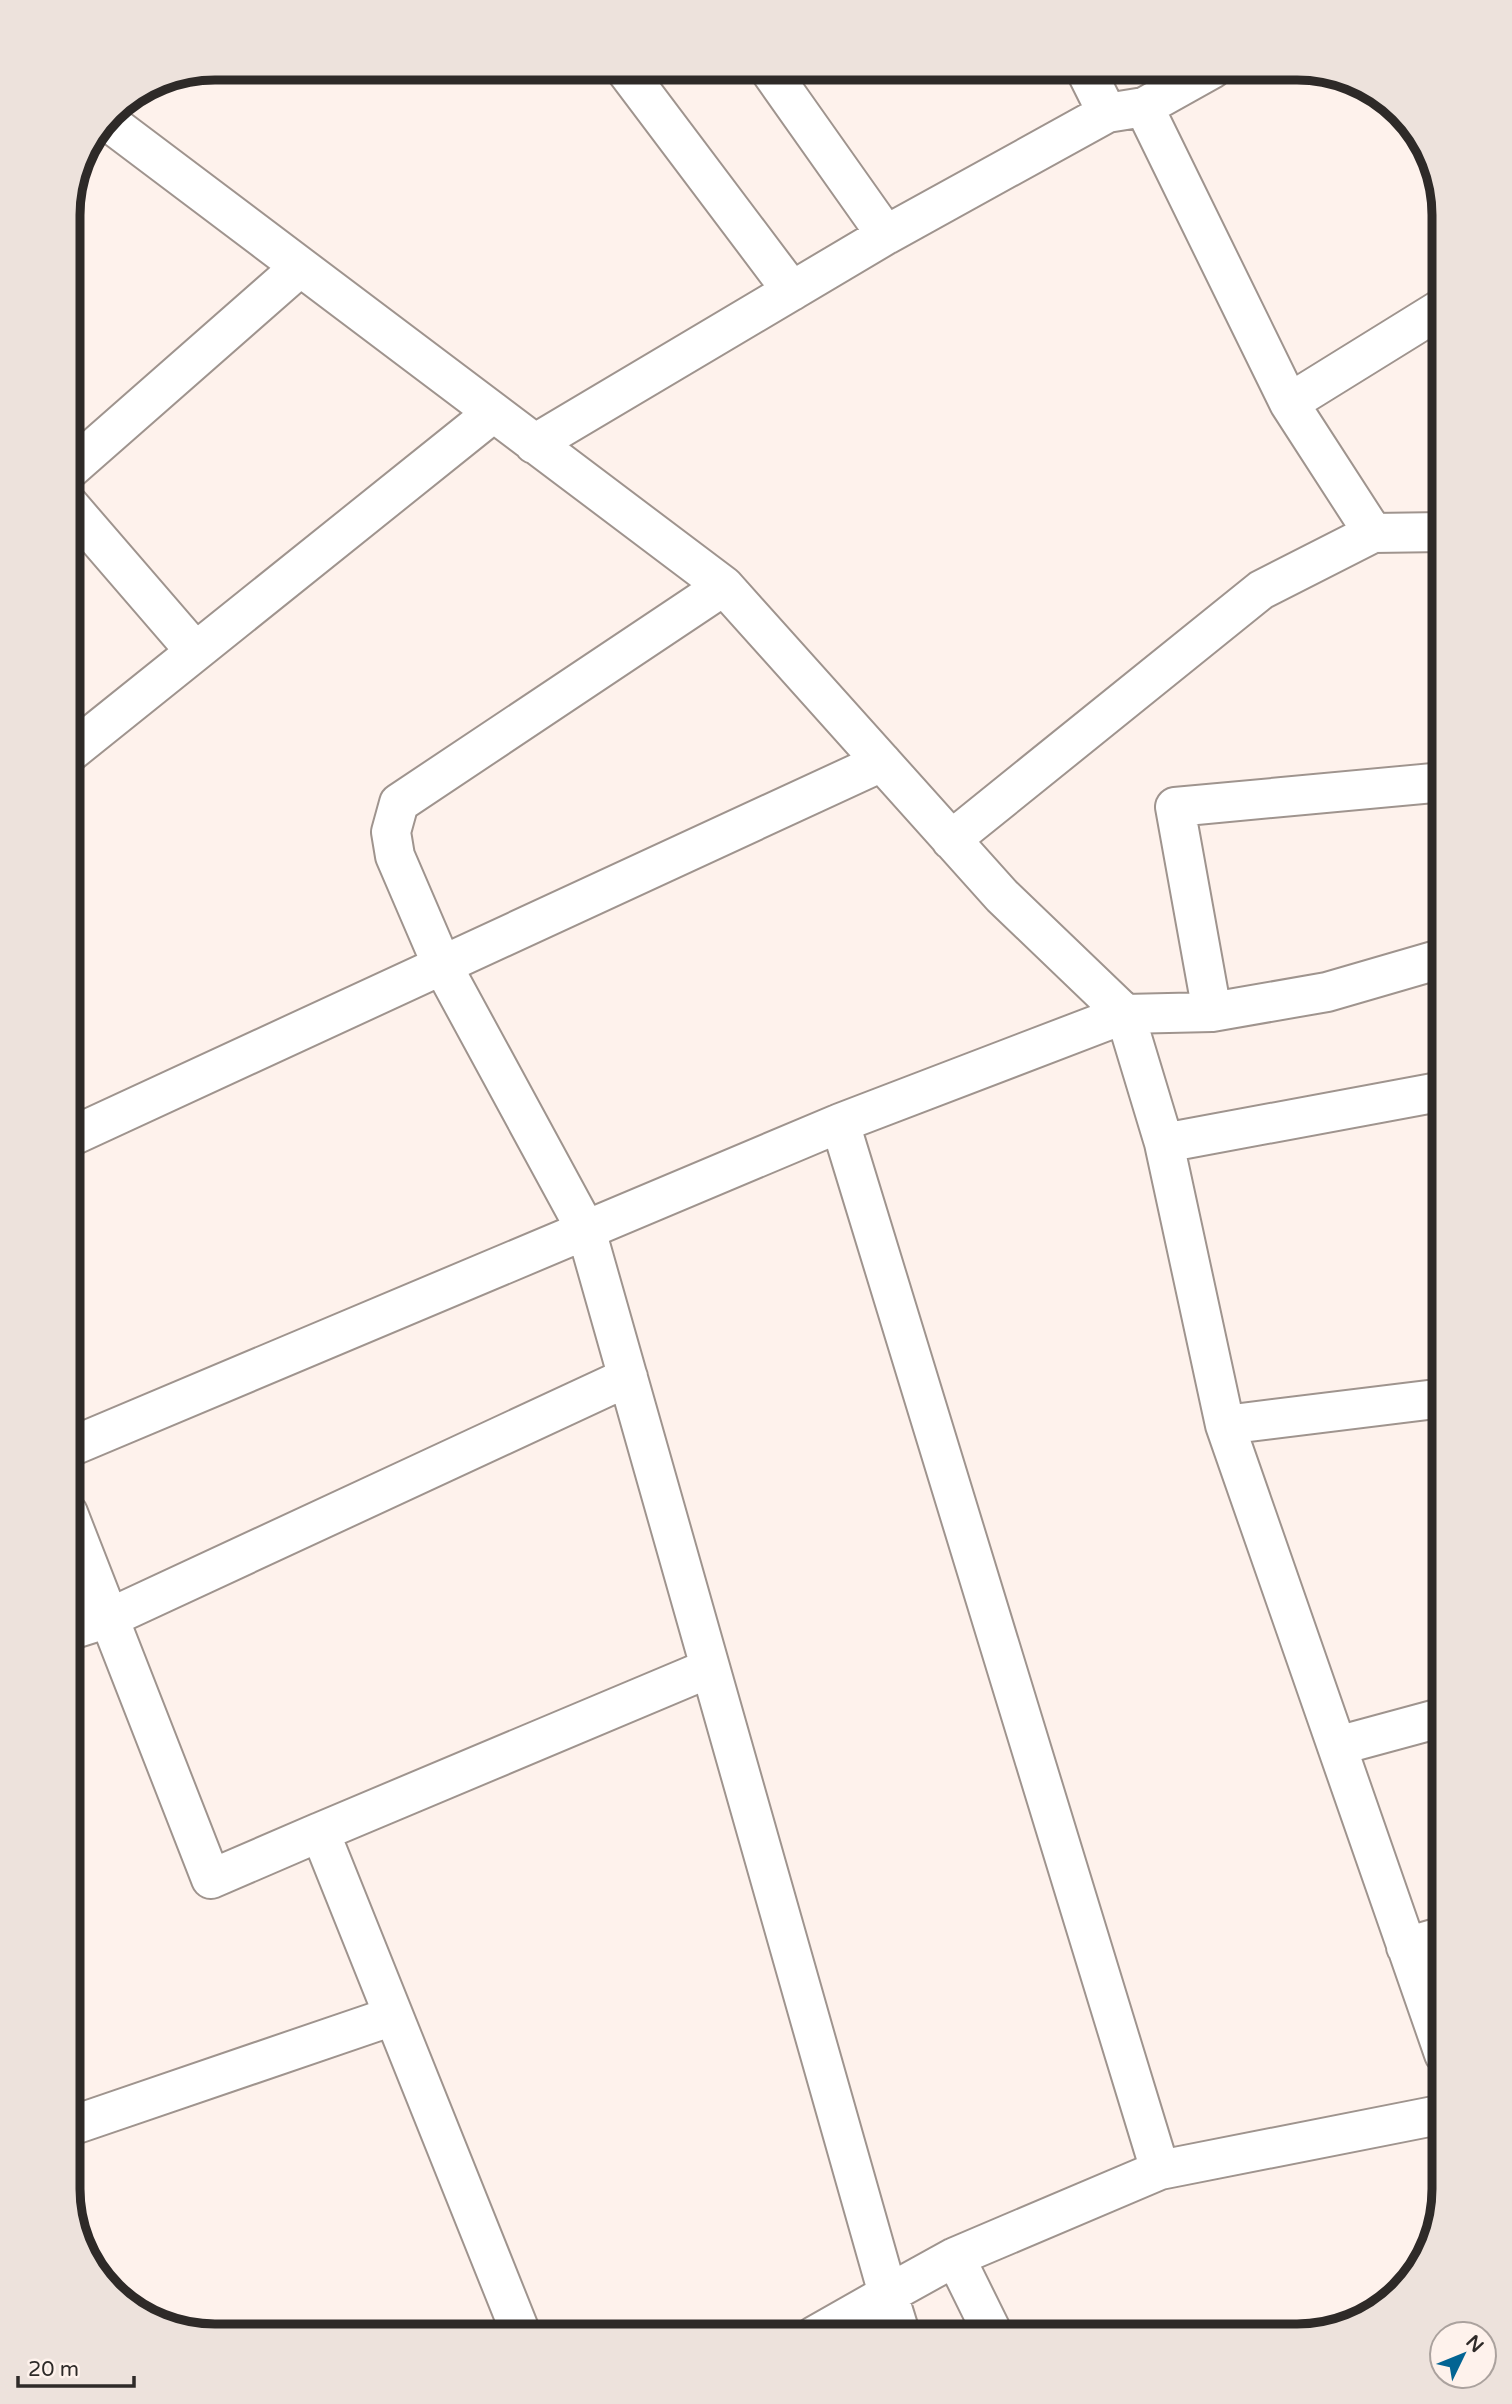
<svg xmlns="http://www.w3.org/2000/svg" width="1512" height="2404" viewBox="0 0 1512 2404" font-family="'Varela Round',sans-serif">
  <style>
    .lines { fill: none; stroke-linecap: round; stroke-linejoin: round }
    .minor-casing { stroke: #9f948e; stroke-width: 42 }
    .minor { stroke: #fff; stroke-width: 38 }
    .rim { fill: none; stroke: #2e2a28; stroke-width: 9 }
  </style>
  <rect width="100%" height="100%" fill="#fef2ec"/>
  <g class="lines">
    <defs>
      <path id="minor" d="M624 68 792 291
        M768 68 886 235
        M1085 69 1107 113
        M1212 69 1144 107 1289 403 1373 533 1444 532
        M106 120 724 586
        M1289 403 1444 307
        M534 444 886 235 1107 113 1144 107
        M69 470 299 268
        M69 505 195 651
        M68 754 493 413
        M951 840 1261 590 1373 533
        M1212 1012 1175 807 1444 782
        M840 1123 1160 2170
        M68 1138 882 762
        M1164 1143 1444 1091
        M1225 1425 1444 1398
        M68 1448 840 1123 1125 1014 1164 1143 1225 1425 1444 2054
        M68 1513 211 1879 320 1832 522 2336
        M68 1631 109 1618 628 1377
        M1337 1746 1444 1717
        M320 1832 710 1668
        M1406 1947 1444 1936
        M68 2127 393 2016
        M955 2257 994 2336
        M814 2336 888 2294 586 1230 441 963 395 856 391 832 399 803 724 586 1002 896 1125 1014 1212 1012 1327 992 1444 958
        M901 2336 888 2294 955 2257 1160 2170 1444 2114"/>
    </defs>
    <use href="#minor" class="minor-casing"/>
    <use href="#minor" class="minor"/>
  </g>
  <path d="M0 0H1512V2404H0ZM215 80H1297A135 135 0 0 1 1432 215V2189A135 135 0 0 1 1297 2324H215A135 135 0 0 1 80 2189V215A135 135 0 0 1 215 80Z" fill="#ede2dc" fill-rule="evenodd"/>
  <path class="rim" d="M215 80H1297A135 135 0 0 1 1432 215V2189A135 135 0 0 1 1297 2324H215A135 135 0 0 1 80 2189V215A135 135 0 0 1 215 80Z"/>
  <g transform="translate(1463 2355) rotate(47)"><circle r="33" fill="#fef2ec" stroke="#aba29e" stroke-width="2"/>
  <path d="M0-5L12 26L0 18L-12 26Z" fill="#026493"/>
  <text y="-10" font-size="19" font-weight="bold" text-anchor="middle" fill="#2e2a28">N</text>
  </g>
  <path d="M18 2376v10h116v-10" fill="none" stroke="#2e2a28" stroke-width="3.5"/>
  <text x="28" y="2376" font-size="21" fill="#2e2a28" stroke="#fef2ec" stroke-width="5" paint-order="stroke">20 m</text>
</svg>
